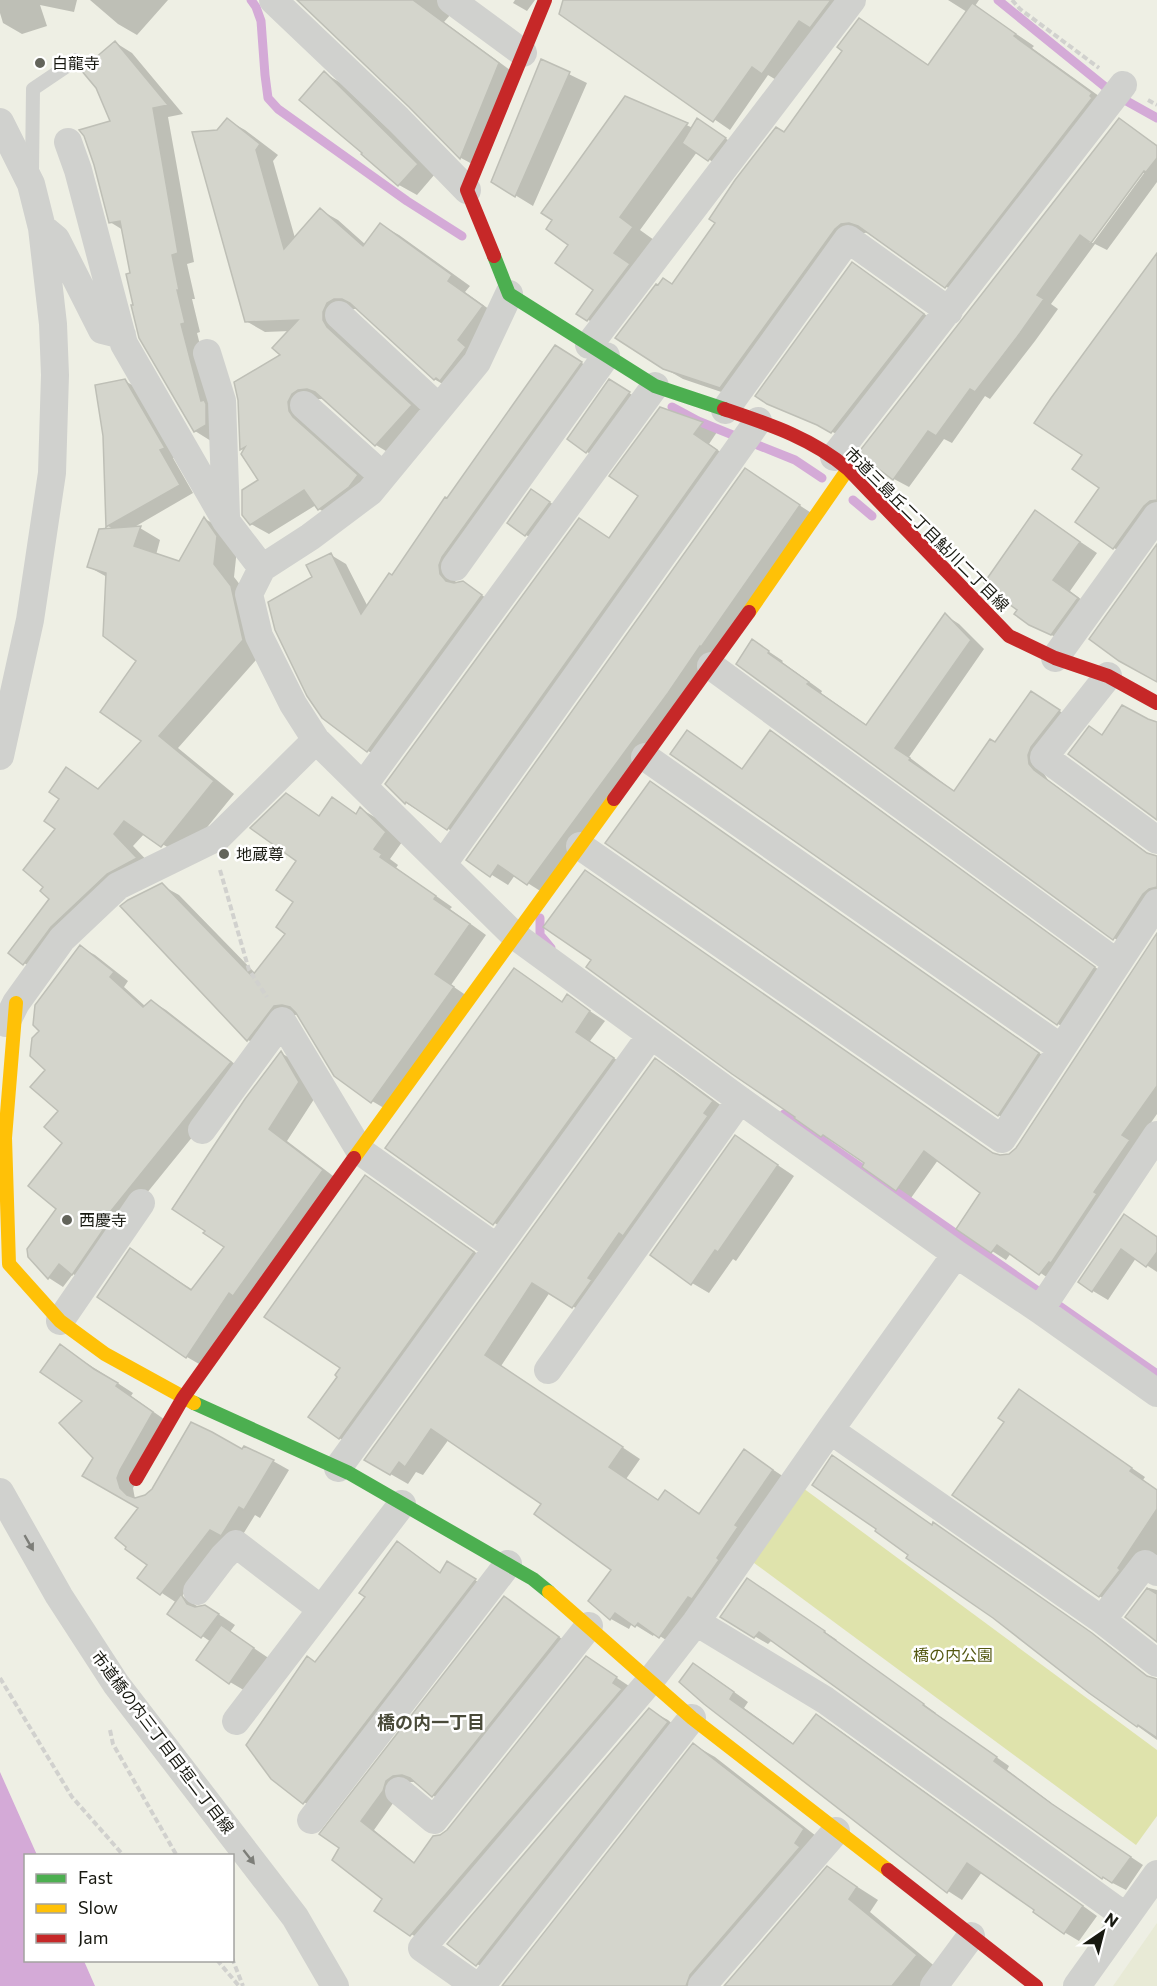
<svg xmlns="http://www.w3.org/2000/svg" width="1157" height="1986" viewBox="0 0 1157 1986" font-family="Commissioner,'Noto Sans JP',sans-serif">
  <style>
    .built { fill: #e8ead6 }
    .green { fill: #dfe3ac }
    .water { fill: #d4aad7 }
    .shadow { fill: #0003; fill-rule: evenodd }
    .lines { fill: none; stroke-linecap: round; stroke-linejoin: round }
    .stream { stroke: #d4aad7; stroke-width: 9 }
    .building { fill: #d4d5cc; stroke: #bebfb6; stroke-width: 1.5 }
    .path { stroke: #d1d1ce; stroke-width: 4; stroke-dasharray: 6 3; stroke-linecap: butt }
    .lane { stroke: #d0d1ce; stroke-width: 14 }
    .street { stroke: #d0d1ce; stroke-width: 28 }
    .fast { stroke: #4caf50; stroke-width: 14 }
    .slow { stroke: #ffc107; stroke-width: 14 }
    .jam { stroke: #c62828; stroke-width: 14 }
    .oneway { fill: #7d7e79 }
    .poi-dot { fill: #63645b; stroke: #fff; stroke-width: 2 }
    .labels { text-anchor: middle; stroke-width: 5; stroke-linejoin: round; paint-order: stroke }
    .poi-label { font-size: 16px; fill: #181911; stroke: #fff; text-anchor: start }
    .street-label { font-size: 16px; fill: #181911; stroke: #fff }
    .park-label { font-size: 16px; fill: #545812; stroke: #fff }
    .neighbourhood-label { font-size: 18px; font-weight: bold; fill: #494a39; stroke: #fff }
  </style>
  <rect width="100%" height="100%" fill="#eeefe4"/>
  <path class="built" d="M1157 1923V1986H1113Z"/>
  <path class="green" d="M803 1488 1157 1750V1816L1136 1845 750 1560Z"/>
  <path class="water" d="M0 1772 37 1855 26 1856V1960L84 1961 95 1986H0Z"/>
  <path class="shadow" d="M0 0H77L74 12 40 5 47 26 22 34 3 23 0 13Z
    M90 0H168L137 35 118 24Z
    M299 0H453L451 14 444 22 514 73 476 166 461 158 410 106Z
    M515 0H535L527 11 513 3Z
    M564 0H854L778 81 768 75 730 130 561 14Z
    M948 0H979L975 6 1034 46 1032 48 1110 104 964 297 945 286 869 232 860 234 739 398 683 379 664 368 673 285 785 133 929 66 967 12Z
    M116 43 132 53 183 114 168 117 194 262 187 264 195 299H192L200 332 197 333 216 408 211 441 195 431 135 306 132 274 123 230 110 222 112 122Z
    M542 61 587 83 533 206 492 181Z
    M324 73 341 83 435 174 417 195 399 185 364 154Z
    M626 98 693 128 697 120 748 153 732 174 697 152 640 230 654 240 609 332 578 314 595 290 570 244Z
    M227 120 245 130 278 155 273 161 295 238 320 210 338 220 366 245 381 225 399 235 470 286 465 292 500 317 453 390 434 379 359 309H354L345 314 429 416 394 456 376 445 324 399H318L375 487 337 520 319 509 316 505 269 534 251 524 260 480 245 451 242 449 240 400 282 356 290 331 265 332 246 321 218 131Z
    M1119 120 1157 145V182L1107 250 1095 244 1051 304 1058 309 1035 341 990 399 985 396 952 443 944 439 909 487 894 479 860 453ZM1148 164 1150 165 1093 243H1089Z
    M1157 255V526L1133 559 1114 548 1101 488 1084 455Z
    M861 269 933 320 842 437 827 429 768 403Z
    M571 356 596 372 454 574 456 584 463 583 497 605 384 760 368 751 323 717 314 578 331 555 346 564 368 607 393 577 448 500Z
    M125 381 139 389 178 456 173 458 193 493 131 529 140 528 160 540 156 555 179 562 205 519 225 530 237 549 234 577 251 599 263 652 178 748 234 794 183 857 145 833 133 846 156 870 127 885 45 975 24 963 51 898 45 886 57 828 66 769 99 790 143 740 138 661 107 577 89 567 113 529 108 526 105 436Z
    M624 390 644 402 601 460 587 452Z
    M702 423 717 432 709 444 732 460 463 838 406 803 387 784 580 520 610 539Z
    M532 491 567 513 543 545 526 535Z
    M779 492 816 516 545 894 515 875 508 885 468 860Z
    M1036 512 1097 553 1070 591 1094 609 1069 644 1030 624 1019 609Z
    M945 615 959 624 984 649 909 757 955 792 995 744 1045 701 1073 720 1043 772 1048 780 1153 857 1157 858V903L1128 947 1114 938 753 641 783 661 782 662 822 691 821 693 868 726Z
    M688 732 744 770 770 732 786 741 1110 978 1074 1033 1058 1024 672 754Z
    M651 783 1051 1061 1011 1122 998 1115Z
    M332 799 357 814 361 809 378 819 402 842 390 859 398 865 396 868 452 907 450 909 486 935 451 985 470 998 389 1111 372 1101 299 1014 292 1016 265 1049 248 1040 161 885 179 895 256 974 288 934 295 902 299 861 320 817Z
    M586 872 997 1156 1011 1155 1017 1149 1157 936V1114L1136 1144 1054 1282 1011 1253 1006 1260 958 1229 982 1193 938 1160 911 1198 897 1190 866 1163 837 1143 836 1144 822 1136 593 960Z
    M80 947 95 955 128 981 124 987 145 1006 151 1001 166 1010 245 1072 112 1236 87 1282 73 1274 63 1287 49 1278 29 1256 58 1209 64 1143 60 1111 48 1070 41 1030Z
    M514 970 563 1002 567 996 605 1021 590 1041 628 1068 509 1233 387 1148Z
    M281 1053 300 1064 318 1093 287 1141 341 1182 206 1368 187 1357 130 1250 193 1290 226 1247Z
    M655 1060 673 1070 730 1112 590 1317 550 1292 501 1366 640 1459 626 1479 659 1501 665 1492 701 1514 745 1451 790 1481 677 1647 655 1633 653 1636 632 1623 629 1629 611 1619 590 1601 613 1569 543 1504 449 1439 423 1475 416 1472 408 1484 366 1460Z
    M736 1137 794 1176 736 1261 733 1259 709 1293 692 1283Z
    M366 1177 488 1261 354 1446 339 1438 340 1376Z
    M1125 1216 1157 1236V1272L1136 1258 1108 1300 1093 1291Z
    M60 1346 133 1393 131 1396 168 1422 133 1488 135 1499 146 1497 243 1451 273 1461 289 1470 260 1518 255 1515 237 1544 226 1537 182 1596 200 1608 205 1606 223 1617 235 1625 230 1632 270 1659 247 1692 230 1682 211 1642 169 1613 177 1603 139 1578 149 1565 140 1508 84 1476 95 1457 85 1401Z
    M1019 1391 1145 1477 1143 1480 1157 1490V1555L1113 1604 1099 1596 1006 1422Z
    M933 1526 947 1532 1106 1643 1154 1681 1157 1680V1740L1090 1692Z
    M397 1543 441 1573 447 1563 488 1588 317 1810 304 1802 367 1597Z
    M760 1588 837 1640 836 1641 936 1713 935 1714 1009 1766 1007 1770 1066 1814 1143 1865 1126 1890 1103 1878 772 1640 768 1644 722 1617Z
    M1149 1588 1157 1590V1640L1127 1617Z
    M504 1598 572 1646 446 1803 432 1795 416 1782H408L374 1830 415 1863 448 1831 587 1658 629 1686 425 1943 376 1911 384 1899 334 1859Z
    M708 1673 748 1702 744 1708 795 1745 816 1716 831 1724 1097 1916 1079 1941 1064 1932 1036 1910 982 1872 962 1900 948 1891 705 1702Z
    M649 1710 668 1720 677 1728 487 1970 477 1964Z
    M694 1745 715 1757 825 1843 712 1986H504Z
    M828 1868 878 1900 870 1912 938 1969 923 1986H726Z"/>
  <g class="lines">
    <path class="stream" d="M251 0 256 7 261 21 265 75 268 98 278 109 407 201 462 236
      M998 0 1114 94 1157 118
      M672 407 698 421 795 460 822 478
      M853 500 872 516
      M540 918V935L551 948
      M784 1114 1157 1374"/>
  </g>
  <path class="building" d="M297 0H413L499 63 460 159 409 107Z
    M563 0H831L810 28 799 21 762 74 752 67 713 122 559 14Z
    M972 3 1016 34 1014 36 1092 93 1090 96 1092 98 945 288 858 226 849 223 841 224 835 229 720 388 663 369 615 338 656 284 658 285 663 278 672 284 715 223 709 219 735 180 776 127 784 132 842 51 837 47 859 18 928 65Z
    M115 41 168 105 153 108 178 253 172 255 179 290H177L185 323 181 324 201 401 204 400 206 404V425L194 432 139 338 131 305H133L126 274 130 273 120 221 109 223 94 165 84 136 79 130 110 121 96 88 81 70Z
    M541 59 570 72 515 197 491 182Z
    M324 71 418 164 398 186 361 154 362 153 299 100Z
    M625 96 688 123 620 217 633 227 614 253 630 264 587 321 576 314 593 290 555 263 568 245 546 229 552 220 541 213Z
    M227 118 260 144 256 150 284 249 320 208 363 246 380 223 452 275 448 281 483 306 458 340 466 347 440 381 436 378 434 380 350 303 342 299H334L327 303 323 312V320L327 327 412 405 375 446 315 392 307 389 298 390 292 394 288 402 289 411 293 417 358 475 349 487 318 510 304 490 250 525 242 515V490L258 480 241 454 245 447 240 450 238 400 234 382 280 355 272 348 298 320 245 322 192 132 217 130Z
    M697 118 726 138 708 161 682 143Z
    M1119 118 1157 146V158L1146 172 1144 171 1091 243 1080 235 1037 295 1044 299 1020 333 975 392 970 389 936 436 928 431 893 480 858 453Z
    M1157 253V500L1150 501 1144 506 1113 549 1075 522 1099 488 1072 469 1082 455 1034 423 1051 398Z
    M852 262 924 314 831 433 817 425 767 404 755 396Z
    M555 345 582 362 442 557 439 565 440 574 446 581 454 583 463 581 482 595 367 752 322 718 307 696 275 630 268 602 312 577 306 565 331 553 361 614 389 573 392 575 445 497 447 498Z
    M125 379 165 448 160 450 180 485 106 527 103 436 95 385Z
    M609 379 630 392 586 453 567 439Z
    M660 407 703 422 694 434 717 450 447 830 406 802 405 804 385 784 579 518 609 538 638 496 609 476Z
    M745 468 800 505 701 647 700 646 668 693 527 885 498 865 490 877 466 860Z
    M531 489 550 502 525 536 507 523Z
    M1035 510 1080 542 1053 580 1078 598 1051 635 1029 625 1014 614 1017 610 995 594 984 583Z
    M204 517 217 536 214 564 231 586 243 640 159 736 214 781 161 847 124 821 114 834 137 858 107 874 51 927 23 965 8 953 49 899 40 891 43 887 23 870 55 829 44 821 59 799 49 792 66 767 98 789 141 741 100 712 136 661 103 636 106 573 87 567 99 529 141 526 134 546 179 561Z
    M1157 544V682L1119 661 1089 639Z
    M945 613 971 640 895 748 910 758 909 760 954 791 990 739 995 742 1031 691 1060 710 1031 747 1028 755 1029 764 1034 770 1147 853 1157 856V887L1149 889 1143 894 1113 940 736 664 752 639 769 651 768 653 809 682 807 684 866 725Z
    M1122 705 1148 719 1157 722V820L1068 754 1089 726 1102 735Z
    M687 730 742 769 770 730 1095 967 1057 1025 670 754Z
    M650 781 1039 1053 998 1116 605 843Z
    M286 793 319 816 332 797 356 814 360 807 386 832 374 849 382 854 380 857 436 896 434 899 470 924 435 974 454 987 371 1103 334 1076 296 1013 290 1007 282 1005 274 1006 247 1041 120 906 128 900 162 883 252 976 285 934 276 927 293 902 276 890 296 861 250 828Z
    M585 870 993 1153 1000 1155 1009 1154 1016 1148 1157 933V1086L1122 1135 1130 1140 1094 1192 1097 1194 1051 1263 1049 1262 1039 1275 997 1245 991 1253 956 1229 980 1193 924 1151 896 1191 862 1167 864 1163 823 1135 821 1137 794 1118 795 1117 732 1074 586 967 591 960 543 927Z
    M80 945 114 972 110 977 143 1007 151 1000 231 1062 98 1227 103 1230 72 1275 59 1264 48 1279 28 1257 27 1249 56 1209 28 1186 62 1143 44 1127 58 1111 30 1087 45 1070 30 1056 32 1038 39 1031 33 1025 35 1005Z
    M514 968 562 1002 567 994 590 1011 576 1032 614 1058 493 1225 385 1148Z
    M281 1051 299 1082 269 1129 323 1170 233 1296 229 1293 186 1358 97 1297 130 1248 191 1290 224 1247 203 1233 205 1231 172 1209 245 1099Z
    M655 1058 713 1101 704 1113 708 1116 623 1236 619 1233 588 1278 592 1280 572 1308 532 1283 485 1355 623 1447 609 1467 658 1500 665 1490 699 1514 744 1449 773 1470 735 1525 738 1527 717 1558 719 1560 692 1599 688 1597 659 1638 638 1623 635 1627 615 1613 610 1620 588 1601 611 1570 534 1514 541 1504 431 1429 405 1467 399 1462 390 1475 364 1460Z
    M735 1135 778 1165 718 1252 715 1250 691 1285 650 1255Z
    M365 1175 474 1252 339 1439 308 1417 337 1377 335 1375 340 1368 264 1317Z
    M1124 1214 1157 1237V1252L1146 1267 1121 1249 1092 1292 1078 1282Z
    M60 1344 94 1369 118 1383 116 1386 153 1412 120 1470 117 1478 120 1488 127 1495 135 1498 145 1495 152 1489 191 1422 212 1432 242 1449 244 1446 274 1460 244 1510 239 1507 221 1536 210 1530 160 1595 137 1578 147 1565 125 1549 126 1547 115 1538 138 1508 82 1476 93 1458 59 1423 82 1401 40 1372Z
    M1019 1389 1132 1468 1130 1471 1157 1490V1509L1118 1568 1120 1570 1099 1597 952 1495 1004 1422 998 1418Z
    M832 1455 932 1525 933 1522 1092 1633 1147 1676 1157 1679V1738L1138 1725 1137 1727 1089 1693 993 1618 906 1558 908 1555 875 1531 876 1529 812 1485Z
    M397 1541 440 1573 447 1561 476 1579 303 1804 271 1779 246 1745 307 1656 315 1662 365 1597 359 1593Z
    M747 1578 825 1631 824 1632 924 1704 923 1705 997 1757 994 1761 1052 1804 1131 1857 1112 1883 1103 1877 1102 1879 759 1632 754 1638 720 1617Z
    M1147 1588 1157 1594V1642L1125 1617Z
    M181 1594 187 1604 195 1607 205 1605 219 1614 201 1638 167 1614Z
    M504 1596 559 1637 432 1797 410 1778 402 1775 393 1776 386 1781 383 1791 361 1821 414 1863 433 1836 440 1835 447 1830 586 1656 617 1677 613 1683 622 1689 410 1936 374 1911 382 1899 332 1860 339 1848 319 1834Z
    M221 1625 254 1648 229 1684 196 1660Z
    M693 1663 734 1692 730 1699 793 1744 816 1714 1083 1906 1064 1934 1033 1912 1034 1910 967 1863 947 1893 704 1704 679 1682Z
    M649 1708 668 1722 476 1966 447 1944Z
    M693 1743 804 1829 795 1843 800 1847 690 1975 686 1986H502Z
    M827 1866 857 1887 849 1899 917 1955 892 1986H724Z"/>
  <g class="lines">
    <path class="path" d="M1012 0 1020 9 1099 68
      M1148 100 1157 105
      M220 870 249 970 267 997
      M0 1678 72 1797 124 1856
      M110 1730 113 1744 177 1856
      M232 1958 243 1986
      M217 1960 239 1986"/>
    <path class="lane" d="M32 170 33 89 76 60"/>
    <path class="street" d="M273 0 398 119 467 190
      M451 0 523 53
      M0 122 31 184 42 228 53 324 55 375 52 473 30 620 0 756
      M68 142 78 170 124 344 226 521 262 568
      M44 229 56 239 102 330 122 335
      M339 315 439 408
      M589 345 852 0
      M207 353 222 401 226 516
      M304 405 383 476
      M725 410 848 239 949 311
      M834 457 1123 85
      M455 567 606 356
      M1055 658 1157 516
      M711 666 1117 963
      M1108 676 1044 757 1157 840
      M316 740 514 935 740 1100 956 1254 1040 1310 1157 1393
      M645 757 1061 1048
      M363 786 655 386
      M580 846 1002 1139 1157 903
      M443 864 758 421
      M6 1023 16 1003 62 939 118 886 218 837 316 740 293 704 259 636 249 594 262 568 310 537 370 492 477 362 509 294
      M202 1130 282 1021 360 1151 497 1248
      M1040 1310 1157 1135
      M60 1321 141 1203
      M548 1370 740 1100
      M830 1430 1102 1620 1157 1663
      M338 1468 651 1035
      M0 1492 59 1596 116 1684 295 1917 335 1986
      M197 1591 223 1557 236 1544 321 1609
      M1102 1620 1145 1564 1157 1572
      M696 1622 825 1700 1125 1916
      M236 1721 402 1504
      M399 1791 434 1820 589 1626
      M311 1820 508 1564
      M476 1986 422 1948 650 1681 696 1622 830 1430 956 1254
      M481 1986 692 1718
      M702 1986 836 1831
      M934 1986 971 1936
      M1077 1986 1157 1874"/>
    <path class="fast" d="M494 256 509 294 655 386 724 409
      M194 1403 349 1473 533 1579 549 1592"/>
    <path class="slow" d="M749 612 848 469
      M16 1003 5 1138 9 1264 60 1321 105 1354 194 1403
      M354 1158 614 799
      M549 1592 692 1718 888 1870"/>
    <path class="jam" d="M494 256 467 190 545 0
      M724 409C768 424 812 438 848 469L1009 636 1055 658 1108 676 1157 703
      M614 799 749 612
      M136 1479 183 1398 354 1158
      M888 1870 1036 1986"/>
  </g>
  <defs><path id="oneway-solid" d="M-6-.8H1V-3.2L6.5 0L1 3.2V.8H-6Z" transform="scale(1.5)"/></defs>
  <g class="oneway">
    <use href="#oneway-solid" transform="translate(29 1543) rotate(60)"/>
    <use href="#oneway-solid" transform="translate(249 1857) rotate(52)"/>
  </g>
  <g class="poi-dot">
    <circle cx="40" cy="63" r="6"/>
    <circle cx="224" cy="854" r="6"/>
    <circle cx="67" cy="1220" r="6"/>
  </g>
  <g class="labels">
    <g class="poi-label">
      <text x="52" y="69">白龍寺</text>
      <text x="236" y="860">地蔵尊</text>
      <text x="79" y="1226">西慶寺</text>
    </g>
    <g class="street-label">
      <text transform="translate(927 529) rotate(45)" y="6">市道三島丘二丁目鮎川二丁目線</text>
      <text transform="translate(163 1742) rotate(53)" y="6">市道橋の内三丁目目垣二丁目線</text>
    </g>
    <g class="park-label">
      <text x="953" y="1661">橋の内公園</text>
    </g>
    <g class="neighbourhood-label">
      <text x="431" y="1729">橋の内一丁目</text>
    </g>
  </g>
  <rect x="24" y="1854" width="210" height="108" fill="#ffffff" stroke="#a3a3a0" stroke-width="1.5"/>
  <rect x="36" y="1874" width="30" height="9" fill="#4caf50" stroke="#a3a3a0" stroke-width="1.5"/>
  <text x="78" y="1884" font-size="18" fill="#181911">Fast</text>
  <rect x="36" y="1904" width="30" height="9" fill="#ffc107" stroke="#a3a3a0" stroke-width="1.5"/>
  <text x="78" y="1914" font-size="18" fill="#181911">Slow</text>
  <rect x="36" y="1934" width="30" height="9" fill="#c62828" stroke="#a3a3a0" stroke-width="1.5"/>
  <text x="78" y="1944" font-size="18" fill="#181911">Jam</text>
  <g transform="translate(1103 1932) rotate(35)" stroke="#ffffff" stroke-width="4.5" paint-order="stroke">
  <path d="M0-4.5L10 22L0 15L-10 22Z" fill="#181911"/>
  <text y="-9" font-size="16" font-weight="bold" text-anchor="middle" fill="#181911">N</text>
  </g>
</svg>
